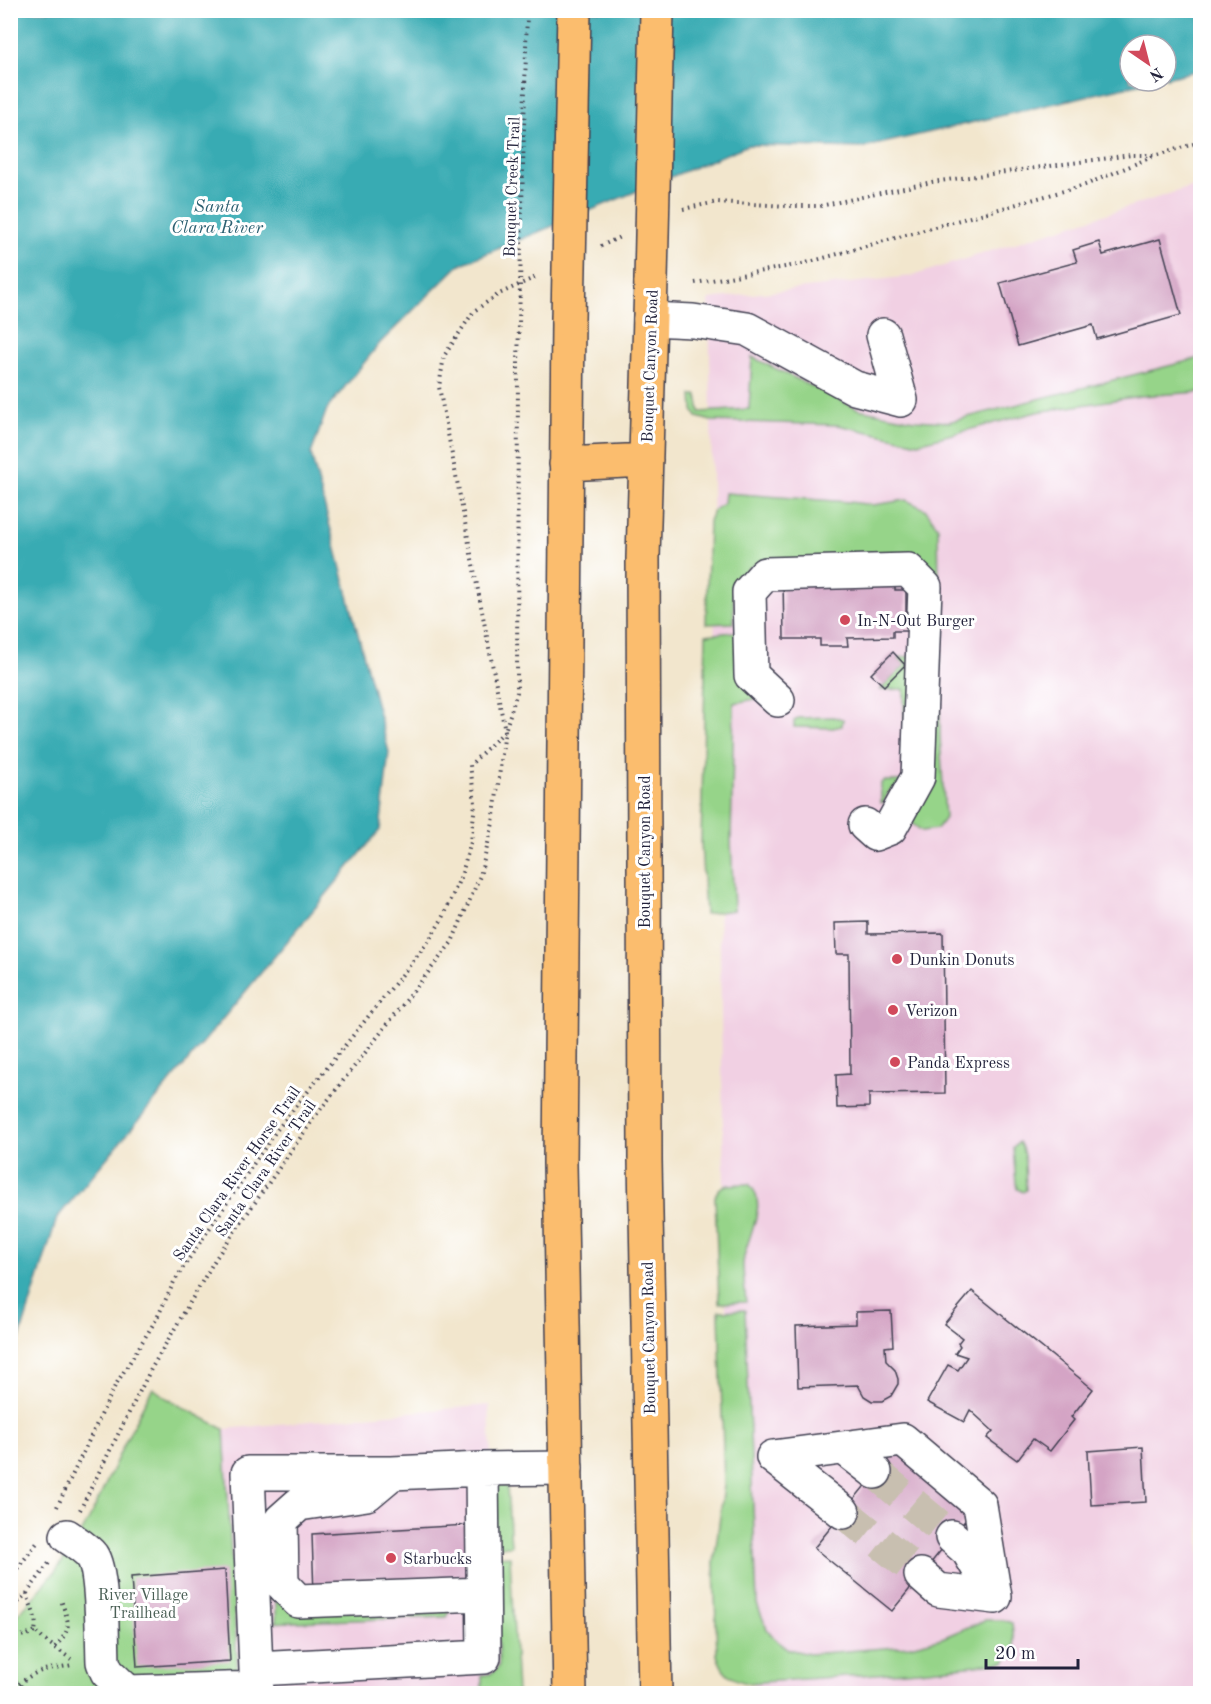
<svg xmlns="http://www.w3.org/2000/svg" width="1211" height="1704" viewBox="0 0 1211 1704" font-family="'Old Standard TT',serif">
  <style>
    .built { fill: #f1d0e3 }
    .green { fill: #96d489; stroke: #5c7b62; stroke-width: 1.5 }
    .water { fill: #39abb3; stroke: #2e6677; stroke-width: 1.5 }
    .building { fill: #d4a4c5 }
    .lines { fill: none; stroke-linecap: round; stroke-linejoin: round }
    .minor-tunnel { stroke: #c8bfb0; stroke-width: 33; stroke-dasharray: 33 16; stroke-linecap: butt }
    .minor-casing { stroke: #413f51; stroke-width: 36 }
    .major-casing { stroke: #413f51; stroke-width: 36 }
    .path { stroke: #413f51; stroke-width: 4; stroke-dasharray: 1.5 4.5; stroke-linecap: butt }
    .minor { stroke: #fff; stroke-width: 33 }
    .major { stroke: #fbbd6e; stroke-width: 33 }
    .major-bridge-casing { stroke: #413f51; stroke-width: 36; stroke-linecap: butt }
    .path-bridge { stroke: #413f51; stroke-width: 4; stroke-dasharray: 1.5 4.5; stroke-linecap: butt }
    .major-bridge { stroke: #fbbd6e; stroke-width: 33 }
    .poi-dot { fill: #d1495b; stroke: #fff; stroke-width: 2 }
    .labels { text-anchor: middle; stroke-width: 6; stroke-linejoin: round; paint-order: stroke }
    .street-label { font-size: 16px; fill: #22223b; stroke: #fff }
    .poi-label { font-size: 16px; fill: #22223b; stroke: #fff; text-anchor: start }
    .park-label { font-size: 16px; fill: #4b6056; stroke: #fff }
    .water-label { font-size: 18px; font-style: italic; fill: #2c6071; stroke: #fff }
  </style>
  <rect width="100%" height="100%" fill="#fff"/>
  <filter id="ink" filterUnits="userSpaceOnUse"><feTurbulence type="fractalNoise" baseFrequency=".0167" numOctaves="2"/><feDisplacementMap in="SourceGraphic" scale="12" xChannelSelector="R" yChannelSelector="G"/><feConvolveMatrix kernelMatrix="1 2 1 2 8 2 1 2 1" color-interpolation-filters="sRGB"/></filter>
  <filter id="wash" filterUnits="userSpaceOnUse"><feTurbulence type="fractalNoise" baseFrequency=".008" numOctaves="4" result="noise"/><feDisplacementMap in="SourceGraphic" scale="24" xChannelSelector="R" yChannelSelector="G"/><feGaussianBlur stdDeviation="1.35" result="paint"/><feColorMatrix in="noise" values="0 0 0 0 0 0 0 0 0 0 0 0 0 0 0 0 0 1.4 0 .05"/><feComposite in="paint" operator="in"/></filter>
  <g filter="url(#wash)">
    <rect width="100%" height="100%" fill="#f2e6cd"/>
    <path class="built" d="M1200 184V1693H754L727 1367 709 299 912 276Z
      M489 1405 500 1693H239L224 1429Z"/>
    <path class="green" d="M752 357 858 409 914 420 948 422 1200 358V392L1140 396 1037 412 918 443 838 425 711 421 697 417 693 410 692 395H697L700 412 749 409Z
      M725 493 849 502 873 505 906 500 925 509 938 527 940 640 932 639 931 581 753 565C728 582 734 596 734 623L706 624 709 521 713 511 724 503Z
      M733 632H739L756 699 734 703 731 840 734 910 705 914 701 842 706 635Z
      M932 647H940V736L945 818 937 829 922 831 910 822Z
      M916 655 913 750 909 775 905 781 889 791 884 802 881 803V783L885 781H903L905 778 904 689 880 690 905 665 898 658Z
      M833 717 843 719 842 726 833 728 794 727V721L798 718Z
      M1019 1142C1027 1154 1025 1176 1026 1190L1023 1192 1017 1189 1016 1183 1013 1148Z
      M749 1184C771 1205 744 1240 743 1264 743 1276 745 1289 746 1302L719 1303 715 1197C719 1181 735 1185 749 1184Z
      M745 1310 757 1604 767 1629 775 1639 788 1649 809 1654 910 1646 942 1638 985 1620H1004L1012 1623 1015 1649 1011 1652 1005 1662 918 1671 748 1683C731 1680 722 1672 717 1655L714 1563 724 1485 719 1311Z
      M153 1388 168 1399 224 1429 239 1693 11 1694V1621C41 1591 69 1558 89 1519 111 1476 128 1430 153 1388Z
      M494 1484 507 1486 511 1546 494 1547Z
      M510 1556 517 1693H482V1675C490 1675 497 1672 499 1664L494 1557Z
      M272 1589 451 1607 447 1617 261 1623 276 1622V1599H259Z"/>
    <path class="water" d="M11 11H1200V70L1166 78V45H1130V81H1151L862 148 748 145 459 265 380 343 327 409 311 454 389 752 380 830 57 1218 11 1366Z"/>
    <g id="blocks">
      <path class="building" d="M1160 239 1181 315 1097 339 1093 325 1018 346 1000 283 1077 262 1073 250 1099 242 1103 255Z
        M895 578V590H906V631H893V637L847 638 848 646H820V639H784L783 579Z
        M893 652 905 665 884 686 871 674Z
        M868 922V934L943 933 945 1093 869 1094V1107L837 1108 836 1075 850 1074 849 954H836L835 923Z
        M972 1291 1093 1389 1071 1417 1074 1420 1050 1451 1033 1439 1017 1460 987 1438 993 1431 970 1410 964 1422 927 1402 948 1365 958 1370 967 1357 955 1353 960 1346 958 1343 962 1338 944 1324Z
        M891 1311 893 1346 885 1347 886 1361 895 1370 898 1379V1384L891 1396 882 1401H872L864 1396 858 1385 798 1387 796 1326 856 1324V1312Z
        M1143 1447 1146 1502 1091 1505 1088 1451Z
        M895 1449 972 1512 892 1611 814 1548Z
        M468 1525 470 1583 314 1596 312 1534Z
        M225 1570 230 1661 137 1667 131 1577Z"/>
    </g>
  </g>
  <g filter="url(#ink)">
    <use href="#blocks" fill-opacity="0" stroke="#413f51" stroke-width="1.5"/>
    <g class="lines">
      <path class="minor-tunnel" d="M875 1472 952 1537
        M843 1512 921 1575"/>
      <defs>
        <path id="minor" d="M650 319 693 321 747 329 855 388 901 400 883 335
          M778 700 751 675 749 592 765 574 908 570 925 587 918 777 890 828 875 834 865 825
          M844 1448 875 1472
          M773 1457 903 1440 980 1505 995 1597
          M773 1457 843 1512
          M392 1473 367 1494 299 1504 281 1520 282 1584 298 1601 483 1594
          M67 1536C75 1542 86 1548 92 1556 103 1572 102 1641 103 1662L107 1672 128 1692 257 1688
          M952 1537 968 1551 988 1585
          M921 1575 938 1590 995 1597
          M256 1669 484 1657 482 1469
          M257 1694 248 1473H392L482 1469 566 1468"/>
        <path id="major" d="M651 281 643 558 645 1160 655 1694
          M568 320 560 1163 570 1694
          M566 464 646 460"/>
      </defs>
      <use href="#minor" class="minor-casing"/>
      <use href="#major" class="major-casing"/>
      <path class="path" d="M683 209 717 202 787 206H820L932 182 1131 155H1157L1200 142
        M601 246 622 236
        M695 283 802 264 1085 185 1154 156
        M57 1507 115 1386 157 1318 174 1282 190 1257 276 1131 426 945 444 916 462 873 471 842 475 803 470 765 505 731 517 692 518 364
        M80 1510 151 1369 216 1258 317 1114 452 942 480 876 493 823 505 731 439 387 444 356 474 311 499 294 538 276
        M10 1578 37 1543
        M27 1593C30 1606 38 1618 35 1631L43 1639 71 1659
        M10 1611 27 1593 49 1563
        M10 1637 27 1635 35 1631
        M55 1647C73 1627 69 1624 61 1600
        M10 1680C18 1681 23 1686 23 1694
        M19 1684C40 1667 48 1670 72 1665"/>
      <use href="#minor" class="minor"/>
      <use href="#major" class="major"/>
      <defs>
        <path id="major-bridge" d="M651 281 657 10
          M568 320 574 10"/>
      </defs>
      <use href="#major-bridge" class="major-bridge-casing"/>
      <path class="path-bridge" d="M518 364 527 10"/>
      <use href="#major-bridge" class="major-bridge"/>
    </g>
  </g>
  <g class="poi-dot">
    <circle cx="845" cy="620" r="6"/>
    <circle cx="897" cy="959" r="6"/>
    <circle cx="893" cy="1010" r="6"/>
    <circle cx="895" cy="1062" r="6"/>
    <circle cx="391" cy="1558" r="6"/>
  </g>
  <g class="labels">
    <g class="street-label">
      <text transform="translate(511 187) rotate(-88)" y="6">Bouquet Creek Trail</text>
      <text transform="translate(649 366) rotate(-88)" y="6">Bouquet Canyon Road</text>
      <text transform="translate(644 852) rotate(-90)" y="6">Bouquet Canyon Road</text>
      <text transform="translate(265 1168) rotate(-55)" y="6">Santa Clara River Trail</text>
      <text transform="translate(236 1173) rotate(-55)" y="6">Santa Clara River Horse Trail</text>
      <text transform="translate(648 1338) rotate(-91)" y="6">Bouquet Canyon Road</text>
    </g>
    <g class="poi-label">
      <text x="857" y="626">In-N-Out Burger</text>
      <text x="909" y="965">Dunkin Donuts</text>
      <text x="905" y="1016">Verizon</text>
      <text x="907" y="1068">Panda Express</text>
      <text x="403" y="1564">Starbucks</text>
    </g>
    <g class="park-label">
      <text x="143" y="1600">River Village<tspan x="143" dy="18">Trailhead</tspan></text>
    </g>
    <g class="water-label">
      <text x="217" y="212">Santa<tspan x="217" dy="21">Clara River</tspan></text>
    </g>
  </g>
  <rect width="1211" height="1704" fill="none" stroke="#fff" stroke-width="36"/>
  <g transform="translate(1148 63) rotate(145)"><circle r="28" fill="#ffffff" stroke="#a7a7b1" stroke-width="1.5"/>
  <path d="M0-4.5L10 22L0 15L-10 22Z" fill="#d1495b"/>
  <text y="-9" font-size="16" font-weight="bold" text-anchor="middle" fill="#22223b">N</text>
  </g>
  <path d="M986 1659v9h92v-9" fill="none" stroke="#22223b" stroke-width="3"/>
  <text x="995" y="1659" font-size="18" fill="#22223b" stroke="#ffffff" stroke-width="4.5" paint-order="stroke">20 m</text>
</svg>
